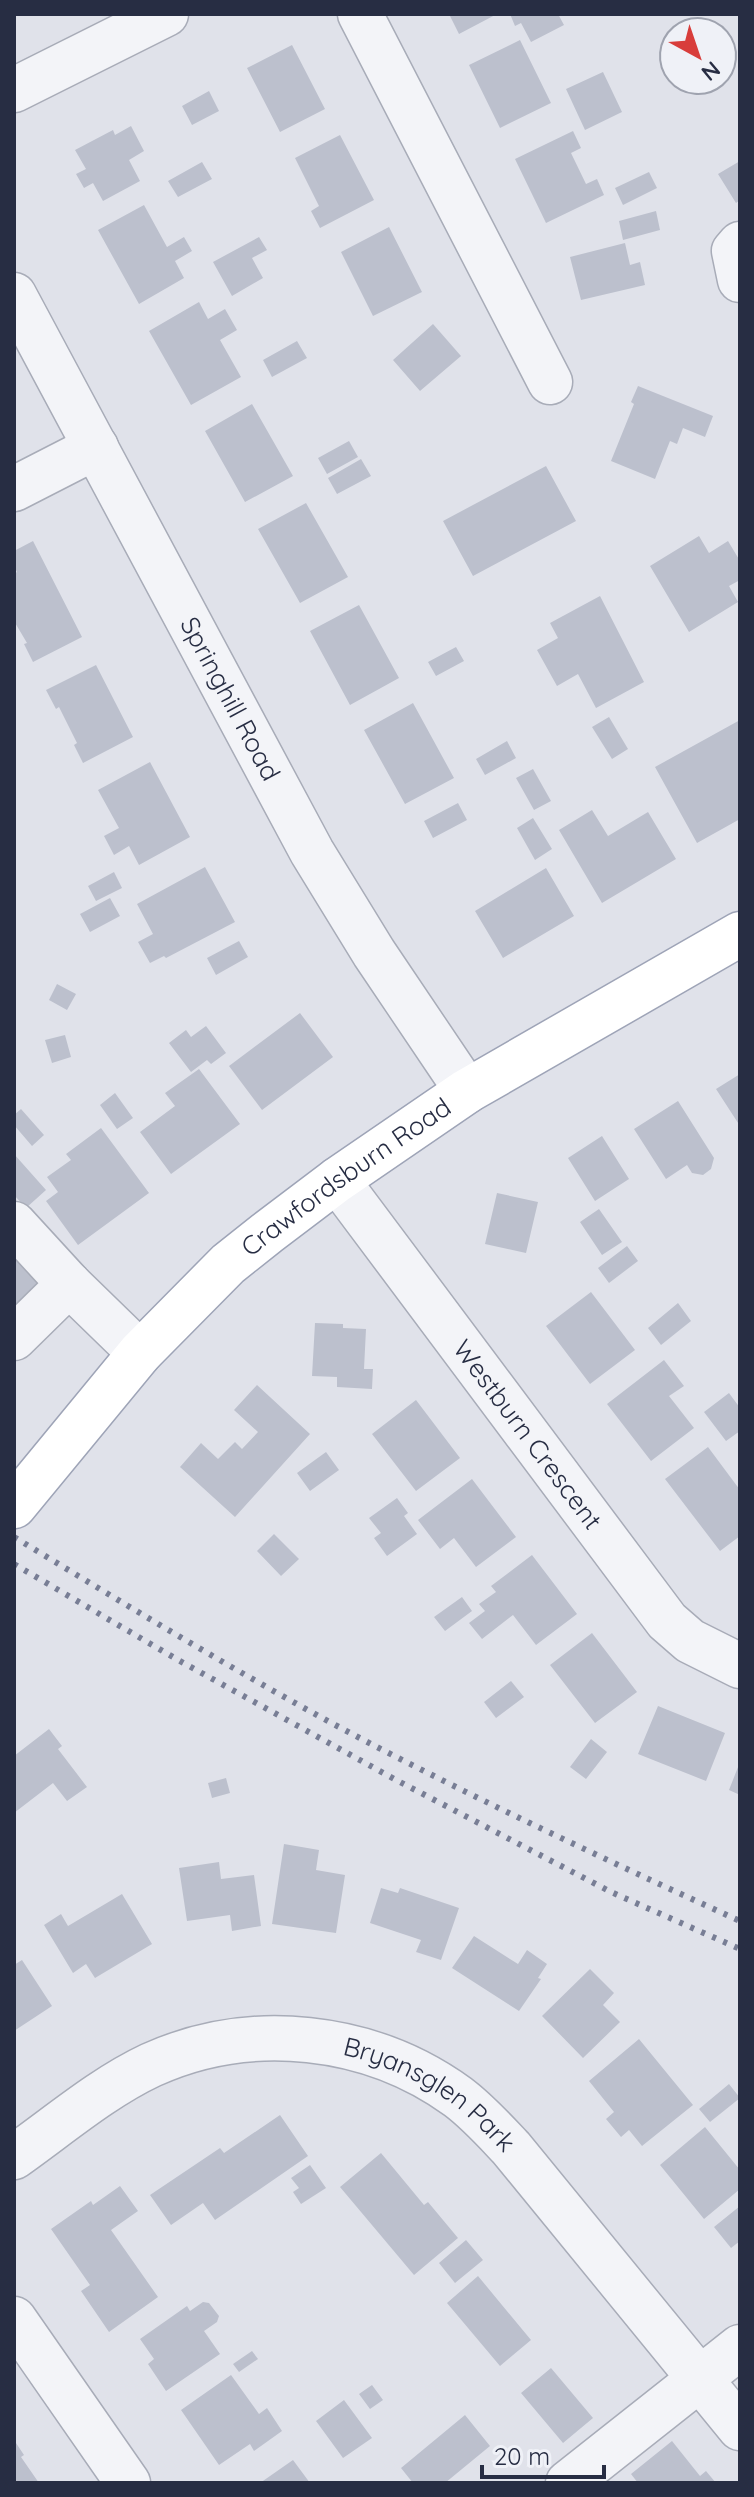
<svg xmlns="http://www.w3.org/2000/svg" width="754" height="2497" viewBox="0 0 754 2497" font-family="Quicksand,sans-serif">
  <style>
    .building { fill: #bcc0cd }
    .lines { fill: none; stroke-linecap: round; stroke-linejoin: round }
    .minor-casing { stroke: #a8acb8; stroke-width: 47 }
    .major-casing { stroke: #9ea4b7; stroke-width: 47 }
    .minor { stroke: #f3f4f8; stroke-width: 44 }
    .major { stroke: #fff; stroke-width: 44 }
    .rail { stroke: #787e95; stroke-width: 6; stroke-dasharray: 4 8; stroke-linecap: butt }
    .labels { text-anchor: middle; stroke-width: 6; stroke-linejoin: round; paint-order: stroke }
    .street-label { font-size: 26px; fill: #272d43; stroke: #eff1f7 }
  </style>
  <rect width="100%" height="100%" fill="#e0e2ea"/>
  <path class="building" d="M449 14H497L459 34Z
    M510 14H558L564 25 531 42 521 23 515 26Z
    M520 40 551 103 500 128 469 65Z
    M292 45 325 109 280 132 247 68Z
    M603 72 622 112 585 130 566 89Z
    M209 91 219 111 192 125 182 106Z
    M131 126 144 151 129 160 140 181 103 201 93 183 84 188 76 174 86 169 75 150 113 130 115 135Z
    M573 131 581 148 571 153 586 184 597 179 604 195 546 223 515 159Z
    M340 135 374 200 320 228 311 211 319 206 295 158Z
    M740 161V200L736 203 718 174Z
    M202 162 212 179 178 197 168 181Z
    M649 172 657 188 623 205 615 188Z
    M144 205 167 247 184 237 192 251 175 261 184 278 139 304 98 230Z
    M656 211 660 230 623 240 619 221Z
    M389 227 422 292 373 316 341 252Z
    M259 237 267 250 252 258 263 278 232 296 213 262Z
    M625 243 630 265 640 262 645 285 581 300 570 257Z
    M199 302 208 319 225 309 237 330 220 340 241 377 191 405 149 331Z
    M433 324 461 356 420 391 393 360Z
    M297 341 307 358 272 377 263 360Z
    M638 386 713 416 705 437 683 428 677 444 670 441 655 479 611 461 634 404 631 402Z
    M252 404 293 476 245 502 205 431Z
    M349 441 358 457 327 474 318 458Z
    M361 459 371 476 337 494 328 478Z
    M546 466 576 521 473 576 443 521Z
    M306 503 348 577 300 603 258 529Z
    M699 536 709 553 728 541 740 561V580L729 586 738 602 689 632 650 566Z
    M33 541 82 637 33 662 24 644 27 643 14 621V574L17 572 14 566V551Z
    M600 596 644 682 596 708 578 674 557 686 537 650 558 638 550 623Z
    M359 605 399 678 350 705 310 631Z
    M456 647 464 661 436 676 428 662Z
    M96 665 133 737 83 763 74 745 77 743 59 707 56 709 46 690Z
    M413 703 454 778 405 804 364 730Z
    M609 717 628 749 612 759 592 727Z
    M740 720V819L697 843 655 767Z
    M507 741 516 758 485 775 476 759Z
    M150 762 190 837 139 865 129 846 114 855 104 836 119 828 98 790Z
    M533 769 551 801 534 810 516 778Z
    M458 803 467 820 433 838 424 821Z
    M592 810 608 836 648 812 676 859 602 903 559 830Z
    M533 818 552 849 535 860 517 828Z
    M205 867 235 922 166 958 164 956 150 963 138 942 153 934 137 904Z
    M546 868 574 916 503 958 475 911Z
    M114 872 122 888 96 901 88 886Z
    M110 898 120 916 90 932 80 914Z
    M239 941 248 957 216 975 207 958Z
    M57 984 76 994 67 1010 49 1000Z
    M300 1013 333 1057 262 1110 229 1066Z
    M206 1026 226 1053 211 1064 207 1060 191 1072 169 1043 186 1030 191 1037Z
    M65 1035 71 1057 52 1063 45 1040Z
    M199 1069 240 1124 171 1174 140 1132 175 1106 165 1093Z
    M740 1074V1126L716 1089Z
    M115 1093 133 1118 117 1129 100 1105Z
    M678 1101 714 1158 711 1169 703 1175 692 1173 687 1165 666 1179 634 1129Z
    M21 1109 44 1135 32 1146 14 1125V1115Z
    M101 1128 149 1193 78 1245 46 1201 58 1192 47 1177 71 1160 66 1154Z
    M602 1136 629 1179 595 1201 568 1158Z
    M14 1154 46 1190 26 1208 14 1195Z
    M497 1193 538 1202 526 1253 485 1244Z
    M599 1209 622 1242 602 1255 580 1222Z
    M627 1246 638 1261 609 1283 598 1268Z
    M14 1249 46 1283 14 1313Z
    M591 1292 635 1350 590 1384 546 1326Z
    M678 1303 691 1321 661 1345 648 1328Z
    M315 1323 343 1324V1328L366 1329 364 1369H373L372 1389 337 1387V1377L312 1376Z
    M664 1360 684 1386 669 1396 694 1428 651 1461 607 1404Z
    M257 1385 310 1434 235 1517 180 1467 201 1443 218 1459 235 1442 242 1449 258 1432 234 1410Z
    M729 1393 740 1408V1431L726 1441 704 1412Z
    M416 1400 460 1458 416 1491 372 1434Z
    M708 1447 740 1490V1536L720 1551 665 1479Z
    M326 1452 339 1470 310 1491 297 1473Z
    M472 1479 516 1537 476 1567 454 1538 440 1549 418 1520Z
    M397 1498 408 1513 404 1516 417 1534 387 1556 374 1538 381 1533 369 1518Z
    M274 1534 299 1559 281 1576 257 1551Z
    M532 1555 577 1614 536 1645 513 1615 482 1639 469 1623 485 1611 479 1604 496 1592 491 1586Z
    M462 1597 472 1611 445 1631 434 1617Z
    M592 1633 637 1692 595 1723 550 1665Z
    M511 1681 524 1697 496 1718 484 1702Z
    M658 1706 725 1733 706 1781 638 1754Z
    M49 1729 62 1746 58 1749 87 1787 67 1801 53 1783 14 1813V1756Z
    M591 1739 607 1752 586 1779 570 1767Z
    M740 1762V1795L729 1790Z
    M226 1778 230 1793 212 1798 208 1783Z
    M284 1844 319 1850 316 1870 345 1875 336 1933 272 1924Z
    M219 1862 221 1879 254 1875 261 1926 232 1931 230 1915 187 1921 179 1868Z
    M381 1888 398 1893 400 1888 459 1908 441 1960 416 1952 421 1940 370 1923Z
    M122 1894 152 1944 95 1978 86 1964 73 1973 44 1925 61 1914 68 1926Z
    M474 1936 518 1964 527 1950 547 1964 538 1978 541 1979 519 2011 452 1968Z
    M22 1960 52 2006 14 2031V1965Z
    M590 1969 614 1993 603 2005 620 2022 583 2058 542 2016Z
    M639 2039 693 2105 642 2146 629 2130 621 2137 606 2119 614 2112 589 2081Z
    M729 2084 740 2098 710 2122 699 2109Z
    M280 2115 308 2156 215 2220 203 2203 171 2225 150 2195 220 2148 224 2153Z
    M705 2127 740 2170V2189L704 2219 660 2165Z
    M381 2153 424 2205 428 2202 458 2238 414 2275 340 2187Z
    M310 2165 326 2188 301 2204 293 2192 299 2188 291 2178Z
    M120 2186 138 2211 111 2230 158 2297 109 2332 81 2291 90 2285 51 2229 91 2201 93 2205Z
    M740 2206V2241L731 2248 714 2227Z
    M466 2240 483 2260 455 2283 439 2263Z
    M478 2276 531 2340 500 2366 447 2303Z
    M203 2302 209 2303 219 2316 217 2322 204 2331 220 2354 166 2391 148 2364 154 2359 140 2339 187 2306 190 2311Z
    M252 2351 258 2359 239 2372 233 2364Z
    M551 2368 593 2418 563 2443 521 2393Z
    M231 2375 259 2414 267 2408 282 2431 254 2451 250 2444 219 2465 181 2410Z
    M372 2385 383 2400 370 2409 359 2394Z
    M344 2400 372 2438 343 2458 316 2421Z
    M465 2415 490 2446 445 2483H413L401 2468Z
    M14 2440 24 2455 21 2457 39 2483H14Z
    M672 2441 700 2476 706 2471 716 2483H638L631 2474Z
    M293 2460 310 2483H260Z"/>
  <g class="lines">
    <defs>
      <g id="minor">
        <path d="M360 14 550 382"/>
        <path d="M14 90 166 14"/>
        <path d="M740 244 734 251 740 280"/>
        <path id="s1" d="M14 295 312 852 374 953 467 1091"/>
        <path d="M14 489 96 447"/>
        <path id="s2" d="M337 1180 667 1621 690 1641 740 1666"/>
        <path d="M14 1224 69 1284 140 1353"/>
        <path d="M14 1338 69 1284"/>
        <path id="s3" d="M14 2157C58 2126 102 2088 151 2065 250 2020 370 2033 458 2097 478 2112 494 2130 511 2148L740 2428"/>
        <path d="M14 2319 128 2483"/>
        <path d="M568 2483 740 2347"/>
      </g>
      <g id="major">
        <path id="s4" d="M14 1506 140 1353 228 1264 267 1233 337 1180 467 1091 740 934"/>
      </g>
    </defs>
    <use href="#minor" class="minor-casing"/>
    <use href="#major" class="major-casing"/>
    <use href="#minor" class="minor"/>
    <use href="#major" class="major"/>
    <path class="rail" d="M14 1537C133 1609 252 1682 375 1746 495 1808 617 1865 740 1921
      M14 1564 178 1660 398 1781 611 1892 740 1949"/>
  </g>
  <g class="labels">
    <g class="street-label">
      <text dy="9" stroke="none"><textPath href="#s1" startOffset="458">Springhill Road</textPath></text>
      <text dy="9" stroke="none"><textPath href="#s4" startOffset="470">Crawfordsburn Road</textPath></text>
      <text dy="9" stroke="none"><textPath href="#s2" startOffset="318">Westburn Crescent</textPath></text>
      <text dy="9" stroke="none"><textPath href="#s3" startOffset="462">Bryansglen Park</textPath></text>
    </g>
  </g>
  <rect width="754" height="2497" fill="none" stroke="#272d43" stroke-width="32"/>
  <g transform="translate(698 56) rotate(140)"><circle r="38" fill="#eff1f7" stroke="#9fa3af" stroke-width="2"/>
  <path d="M0-6L14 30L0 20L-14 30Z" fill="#d83d3b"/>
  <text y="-12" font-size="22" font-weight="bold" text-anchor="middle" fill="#272d43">N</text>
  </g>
  <path d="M482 2465v12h122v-12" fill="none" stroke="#272d43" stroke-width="4"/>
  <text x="494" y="2465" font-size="24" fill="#272d43" stroke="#eff1f7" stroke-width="6" paint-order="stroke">20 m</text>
</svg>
